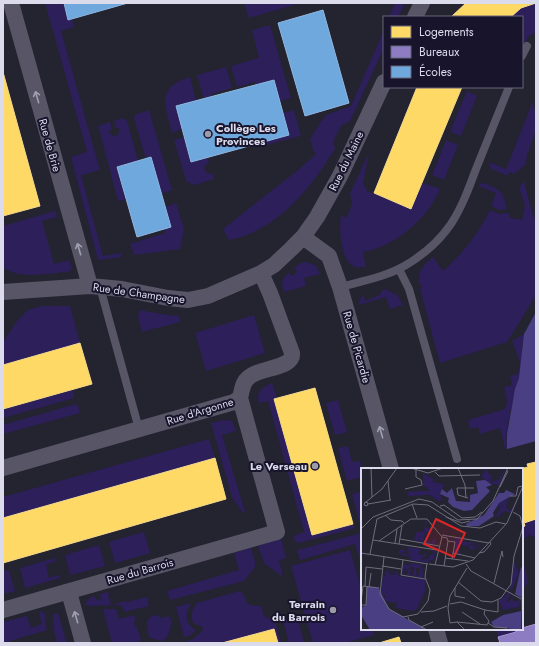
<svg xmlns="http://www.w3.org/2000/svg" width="539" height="646" viewBox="0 0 539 646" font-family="Jost,sans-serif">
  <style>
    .green { fill: #2d1f5a }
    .forest { fill: #4a3f82 }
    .homes { fill: #ffd966; stroke: #f4da8e }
    .offices { fill: #8e7cc3; stroke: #a598cf }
    .schools { fill: #6fa8dc; stroke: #90b7e1 }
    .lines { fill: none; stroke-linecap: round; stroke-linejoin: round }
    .service { stroke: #575566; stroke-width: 8 }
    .minor { stroke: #575566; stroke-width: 16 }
    .oneway { stroke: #a09fb0 }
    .poi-dot { fill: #9c9baa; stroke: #17142b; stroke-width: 1.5 }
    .labels { text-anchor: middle; stroke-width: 4; stroke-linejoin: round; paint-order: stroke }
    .poi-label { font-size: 11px; font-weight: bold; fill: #dcdbec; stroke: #17142b; text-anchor: end }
    .street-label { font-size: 11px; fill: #dcdbec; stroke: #17142b }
    .inset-road { fill: none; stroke: #6e6d7b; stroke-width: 1 }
    .view { fill: #d62828; fill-opacity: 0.15; stroke: #d62828; stroke-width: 2 }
    .inset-edge { fill: none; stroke: #dcdbec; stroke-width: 2 }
  </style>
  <rect width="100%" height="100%" fill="#242330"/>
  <path class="green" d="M45 3H64L68 20 72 19 74 27 61 31 100 170 81 175 103 256 122 253 121 257 98 260 71 157 87 152Z
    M244 3H301L249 18Z
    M395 3H405L398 17H389Z
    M536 3V32L529 36 524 44 522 43V17H511L521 8Z
    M270 25 291 98 280 101 274 80 256 85 255 82 237 87 231 66 259 58 252 30Z
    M384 30V48L350 121 341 126 333 142 335 149C311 188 277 231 229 240L223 229 298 170 316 154 315 152 314 153 310 139 320 123 326 115 351 106Z
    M226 67 232 88 211 94V97L204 99 197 75Z
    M190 77 196 101 182 129 172 133C165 105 156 87 190 77Z
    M467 91 477 96 461 136 450 132Z
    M533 101 536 118V129L528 153 527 154 526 164 514 174 509 172 508 176 491 169 489 162 506 169Z
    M149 110 172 190 161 194 151 157 146 159 134 118 135 115Z
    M294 110 301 136 262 146 261 143 289 135 283 113Z
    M123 118 127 121 138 161 126 199 118 201 98 126 110 122 112 130 108 131 113 136 118 135 120 128H116L114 121Z
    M184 137 191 162 208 158 209 162 204 167 206 173 213 174 214 179 194 185 186 181 174 140Z
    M446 140 458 145 444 180 432 175Z
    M369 153 363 183 367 191 411 209 423 183 440 189C428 218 395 247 363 252L366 267C361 267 357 268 353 266 340 259 339 228 341 215L347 218 352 203 350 193Z
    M524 181 531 209 536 223V295L507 342 440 363 420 289 422 287 421 284H419C417 271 424 264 433 257L443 271C462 254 479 233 490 210L499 214 509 213 510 218 522 220 525 205 519 188Z
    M484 183C502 191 502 190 507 209L499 210 491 206 496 193 479 186 480 184Z
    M176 203 184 229 180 249 134 255 130 244 165 233 164 229 170 227 165 207Z
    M55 211 57 217 42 221 54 264 69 260 72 269 68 272C47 273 22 280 4 268L3 226Z
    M307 262 316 266 320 274 304 278 306 286 284 292C281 282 281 279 289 273L292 276 297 272 294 268 301 263Z
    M386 289 398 296 403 305 390 309 386 297 359 305 360 299 363 295 366 301 379 295 383 290Z
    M42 306H70L80 343 3 365V342L17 321 28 310Z
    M140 310 167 315 179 316 180 322 142 332 138 317Z
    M254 315 265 353 206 371 195 333Z
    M524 334C522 348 522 364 519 378 514 400 504 425 507 449H505L500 428 480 434 478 427 470 429 468 420 505 409 507 401 504 387 512 385 510 376 518 374 520 363 512 341Z
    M272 383 277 398 274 400 312 535 353 524 355 528 299 543 295 541 293 536 304 532 268 401 259 403C255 392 263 387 272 383Z
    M73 390 74 398 3 418V409Z
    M338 400 347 432 335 435 326 403Z
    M76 404 78 406 80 413 3 434V425Z
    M225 420 232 421 236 431 222 435 245 512H242L232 497 211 423Z
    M209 439 215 458 3 518V497Z
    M348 446 352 462 360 461 362 470V477L347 481 338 448Z
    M362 491V525H360L352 494Z
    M536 519V538L529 535 522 540V527L525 526 524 523Z
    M144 532 150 553 115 563 109 542Z
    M362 533V568L355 544 300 560 297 550Z
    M281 539 286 558 279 560 283 577 264 563 258 546Z
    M99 545 105 566 70 575 65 555Z
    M251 548 256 566 244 581 170 600 167 591 239 570 234 553Z
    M350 550 362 592V629H372L374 635 344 643H313L291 566Z
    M522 557 527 576 528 583 522 589Z
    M55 558V562L46 564 49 578 59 575 60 578 25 588 20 568Z
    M9 570 15 591 3 594V571Z
    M240 591C251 600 238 605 261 606L264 616 275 621 281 643H278L273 629 222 643H182L193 639 203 630 202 626 196 625C188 618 192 611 197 603Z
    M108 592 111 605 126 601 127 602 147 597 149 606 124 612 123 608 120 605 92 606 85 605C87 600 90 597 95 596L96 600 101 599 100 594Z
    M191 603C185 613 184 624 196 630L191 635 184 637 176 607Z
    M103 609H116L119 619 134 615 136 621 134 622 135 627H137L141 639 139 640 140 643H112Z
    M41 611 45 614V622L47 630 3 643V622L27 616 31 628 42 624 39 612Z
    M58 613 67 643H57L54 631 53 614Z
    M156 615 162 618 168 616 170 618 172 623C168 631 171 638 161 641L150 638C146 630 144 616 156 615Z
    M297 615 304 643H289L284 624 287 618Z
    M496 629H518L515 630 516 632 498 637Z"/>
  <path class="forest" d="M536 312V441L507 449V434L515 389 519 378 524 334Z"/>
  <path class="homes" d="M466 3H536L521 8 511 17H451Z
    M3 72 40 206 3 216Z
    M417 87H462L411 209 374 193Z
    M80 343 92 384 3 409V365Z
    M315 388 353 524 312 535 274 399Z
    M215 458 226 499 3 563V518Z
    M536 462V519L524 523 525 526 522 527V469H520L528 467 527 464Z
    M274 629 278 643H222Z
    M399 637 401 643H379Z"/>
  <path class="offices" d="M536 624V643H500L498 637 516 632 515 630 522 629V628Z"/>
  <path class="schools" d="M64 3H128L68 20Z
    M323 10 349 103 305 116 278 23Z
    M274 80 289 135 191 162 176 106Z
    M151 157 171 227 137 237 117 167Z"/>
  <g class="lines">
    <path class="service" d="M522 56 527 46
      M399 269 409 289 457 459
      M100 287 139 429
      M340 287C362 281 386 277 406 265 423 255 440 240 451 224 462 207 469 188 476 169 487 142 498 114 509 87"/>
    <path class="minor" d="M11 3 90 286
      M415 17 422 3
      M303 237 329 256 340 287 391 469
      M3 292 90 286 122 289 168 298 188 300 208 296 261 273 274 265 291 249 303 237 317 217 340 176 384 82
      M3 468 234 402 240 398C242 391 242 383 248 378 259 367 294 369 292 353L270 293 261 273
      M69 592 83 643
      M3 610 277 532 240 398
      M436 629 440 643"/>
  </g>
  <defs><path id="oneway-shaft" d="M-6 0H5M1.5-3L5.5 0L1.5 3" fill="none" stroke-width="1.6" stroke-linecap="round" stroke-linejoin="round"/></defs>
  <g class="oneway">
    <use href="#oneway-shaft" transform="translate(37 97) rotate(-106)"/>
    <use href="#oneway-shaft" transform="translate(79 249) rotate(-106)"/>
    <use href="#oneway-shaft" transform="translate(381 432) rotate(-106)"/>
    <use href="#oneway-shaft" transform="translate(76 617) rotate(-106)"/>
  </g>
  <g class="poi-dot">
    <circle cx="208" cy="134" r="4"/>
    <circle cx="315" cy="466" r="4"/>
    <circle cx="333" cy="610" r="4"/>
  </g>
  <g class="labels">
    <g class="poi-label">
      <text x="216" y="132" text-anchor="start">Collège Les<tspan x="216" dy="13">Provinces</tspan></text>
      <text x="307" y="470">Le Verseau</text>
      <text x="325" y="608">Terrain<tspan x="325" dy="13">du Barrois</tspan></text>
    </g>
    <g class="street-label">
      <text transform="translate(50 145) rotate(74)" y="4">Rue de Brie</text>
      <text transform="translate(346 161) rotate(-64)" y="4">Rue du Maine</text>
      <text transform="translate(139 293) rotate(8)" y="4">Rue de Champagne</text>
      <text transform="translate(357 347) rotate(74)" y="4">Rue de Picardie</text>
      <text transform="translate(200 411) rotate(-17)" y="4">Rue d'Argonne</text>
      <text transform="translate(140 571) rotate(-16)" y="4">Rue du Barrois</text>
    </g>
  </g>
  <g transform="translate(361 468)">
    <rect width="162" height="162" fill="#242330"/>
    <path d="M124 0 131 9 129 14 137 12 145 0 138 17 119 13 123 12 120 6H123ZM62 5 72 11V14L83 16 79 26 81 31 79 34 69 27 46 28 47 24 56 23H67L69 26 66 19H62ZM149 29 145 38 148 43 153 38 151 45 143 43 137 49 135 47 139 41H136L143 37 136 39 138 35 146 31 143 35ZM59 52 66 53 64 59 70 61 69 65 64 64 63 72 71 74 72 71 76 72 73 75 77 77 53 72 55 64H63L64 53ZM93 70 100 71V74L101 73 122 77 106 76 121 80V81L112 79V82L108 81 109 79 98 76 99 86 93 85 95 74 87 71 94 73ZM47 79 60 81 57 87H62L64 84 65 89 62 88 61 92 69 90V87L73 86 71 83H75L73 95 74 87 72 92 66 93 72 95 49 92 50 89 44 88 38 86V83L41 81 46 83 39 85 48 87ZM153 94 158 105 150 123 149 122ZM49 95 64 97 59 98 62 100 60 107 63 102 62 110 57 109 59 100H55L56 109 52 108 53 99H49L50 108 46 107 48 99 45 103V98L42 104 44 107 41 106 42 96 49 98ZM27 101 28 106 34 107 35 105 30 104V103L36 104 38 108 64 112V123L56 141 52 143 35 140 36 135 23 133 24 127 20 126 22 108H26L23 106ZM148 124 150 125 146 133 148 134 153 127 151 132 155 134 159 131V136L158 139 142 142 138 133Z" fill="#2d1f5a"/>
    <path d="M124 12 131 17 125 19 129 23 111 42 103 43 92 39 87 34 88 30 79 26 81 21 86 25 91 20 95 33 109 34V27L117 25 115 13ZM145 22 154 26 138 35 132 45 133 48 118 58H106L105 56 123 47 138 25H143ZM160 99 162 101 160 162 133 159 130 154 142 147 160 143V130L154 126ZM6 118 18 120 28 141 66 162H9L0 147V140L5 137Z" fill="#4a3f82"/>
    <path class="inset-road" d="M10 0 11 29M50 0 67 5 82 0M97 0 104 17 105 30M74 4 78 8 119 7M27 13 29 32M139 19 147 3M44 21 61 17 60 12 55 9V2M149 28H155L157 19 162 18M107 30 97 27 96 20H113M4 34 7 35 6 38 3 37ZM5 34 21 21 36 0M7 36 30 32M51 36 56 50M79 38 83 37 101 50 114 49 121 44M152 44 159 48 162 59M24 47 30 52 41 53 43 55M85 49 101 55 109 53M0 61 12 49 58 31 71 34 97 52 116 51 132 33 147 0M81 67 128 75M81 69 86 70 87 73 83 98M39 71 78 78M12 72 76 82M18 73 50 51H66L81 69 74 97M87 73 94 74 91 91M34 75 36 61M38 76 41 57M0 85 25 89M92 85 114 90M118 85 123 84 130 76 129 74M9 86 16 51 52 36 67 37 100 58 119 60 135 54 145 56M23 89 19 126 28 141 42 149 57 146 67 133 69 122 64 109 66 95M25 89 67 96M84 90 107 93M42 92 40 107 64 111M68 96 92 99 112 92 146 55 162 18M105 96 110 103 160 131M21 98 40 101M97 114 120 133 131 134 140 130 150 116 153 88 162 59M133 115 141 83 142 89M4 118 5 99 21 101M8 119 10 105M94 120V128L104 130M0 134 2 118 18 120M89 136 100 134 124 142M0 137H5L6 118M60 144 73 143 86 138M101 144 119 156M47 149 48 152 66 162M96 154 126 157 128 153 123 146 124 142 137 144V132M89 155 87 140 89 128 106 100M89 155 96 154 104 162M127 155 133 159 146 160M60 159 72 154"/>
    <path class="view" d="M75 51 104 65 93 89 63 76Z"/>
    <rect width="162" height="162" class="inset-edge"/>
  </g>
  <rect width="539" height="646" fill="none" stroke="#dcdbec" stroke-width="8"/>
  <rect x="383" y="16" width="140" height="72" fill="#17142b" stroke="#666478"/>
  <rect x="391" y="26" width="20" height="12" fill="#ffd966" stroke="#666478"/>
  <text x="419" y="36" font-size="12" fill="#dcdbec">Logements</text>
  <rect x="391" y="46" width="20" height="12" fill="#8e7cc3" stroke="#666478"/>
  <text x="419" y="56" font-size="12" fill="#dcdbec">Bureaux</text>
  <rect x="391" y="66" width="20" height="12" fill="#6fa8dc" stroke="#666478"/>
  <text x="419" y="76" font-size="12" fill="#dcdbec">Écoles</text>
</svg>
